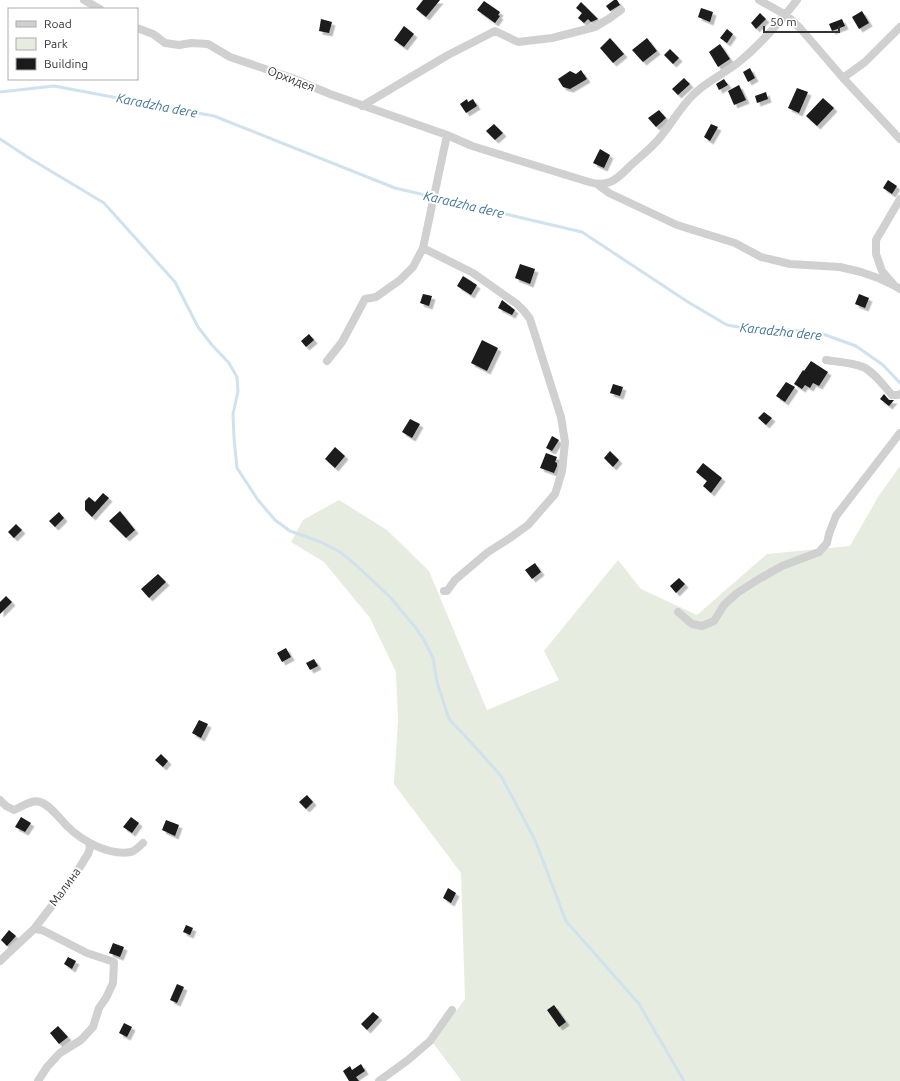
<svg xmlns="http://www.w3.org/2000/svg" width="900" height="1081" viewBox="0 0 900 1081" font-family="Ubuntu,sans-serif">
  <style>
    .green { fill: #e6ecdf }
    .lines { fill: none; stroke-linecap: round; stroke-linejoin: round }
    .stream { stroke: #cfe2ee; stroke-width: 3 }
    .building { fill: #1a1a1a; filter: url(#shadow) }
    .minor { stroke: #d0d0d0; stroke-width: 8 }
    .labels { text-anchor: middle; stroke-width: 4; stroke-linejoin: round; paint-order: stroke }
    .street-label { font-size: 12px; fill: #333; stroke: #fff }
    .water-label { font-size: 13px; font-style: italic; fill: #3f7597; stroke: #fff }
  </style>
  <defs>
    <filter id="shadow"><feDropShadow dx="3.5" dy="3.5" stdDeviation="0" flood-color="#0004"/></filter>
  </defs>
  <rect width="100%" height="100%" fill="#fff"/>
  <path class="green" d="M900 466V1081H460L461 1080 433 1043 465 999 461 873 394 784 398 721 396 672 370 618 324 562 291 542 303 520 339 500 387 530 429 571 487 710 559 680 544 651 618 560 641 589 697 615 767 554 850 546 878 497Z"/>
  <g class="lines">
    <path class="stream" d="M0 92 54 86 214 116 395 188 582 232 688 302 727 325 755 330H789L820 333 856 346 883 365 900 383
      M0 139 29 158 104 203 175 282 198 327 212 345 229 363 237 377 238 391 233 414 234 438 237 468 258 500 275 520 290 531 321 542 340 552 356 565 391 598 415 627 424 640 433 658 437 682 449 719 478 750 501 776 535 840 566 921 639 1004 684 1081"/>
  </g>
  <path class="building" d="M423 0H440L426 17 416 9Z
    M614 0H617L620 5 610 11 606 6Z
    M484 1 500 12 498 15 500 16 495 23 477 10Z
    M581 2 598 19 591 22 588 19 584 23 578 18 582 13 576 8Z
    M701 8 713 12 710 22 698 17Z
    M862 11 869 23 859 29 852 17Z
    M760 13 766 19 756 29 751 23Z
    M321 19 332 22 329 33 319 31Z
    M842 19 845 26 832 31 829 24Z
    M404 26 414 34 404 47 394 40Z
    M727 29 733 34 727 43 720 38Z
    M610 38 624 54 613 63 600 48Z
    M647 38 657 51 643 62 632 50Z
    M720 44 730 59 718 67 709 52Z
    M670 49 679 58 673 64 664 55Z
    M750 68 755 78 748 82 743 72Z
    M581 70 587 79 570 89 563 87 558 79 570 71 576 74Z
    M684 78 690 84 678 95 672 89Z
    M724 79 728 85 719 90 716 84Z
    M739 85 746 100 734 105 728 91Z
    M797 88 808 92 799 113 788 108Z
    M766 92 768 99 757 103 755 96Z
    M823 98 834 108 817 126 806 116Z
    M467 99 468 102 473 99 477 106 466 113 460 104Z
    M659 110 666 118 656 127 648 118Z
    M494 124 503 133 495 140 486 131Z
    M711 124 718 127 710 141 704 137Z
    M600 149 610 155 604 168 593 163Z
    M888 180 897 186 892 194 883 188Z
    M520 264 535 269 530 284 515 278Z
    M463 276 477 285 471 295 457 286Z
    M423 294 432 296 429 306 420 303Z
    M859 294 869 298 865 308 855 304Z
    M502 300 515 310 512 315 498 308Z
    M309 334 314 340 306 347 301 341Z
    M482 340 498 348 487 371 471 363Z
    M811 361 828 372 819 386 813 383 810 388 805 385 802 389 794 384 803 370 804 371Z
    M786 382 795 387 785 402 776 396Z
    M613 384 623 387 620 396 610 393Z
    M884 394 889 400H894L889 406 880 399Z
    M764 412 772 418 766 425 758 418Z
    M410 419 420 424 412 438 402 432Z
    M552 436 559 440 552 451 546 448Z
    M335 447 345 456 335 468 325 459Z
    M610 451 619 460 613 467 604 458Z
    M546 453 557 457 555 462 557 463V466L554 473 540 468Z
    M703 463 722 478 711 493 703 486 707 481 696 472Z
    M103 493 109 498 92 517 85 510V501L89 497 95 502Z
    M120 511 135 530 126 538 109 521Z
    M59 512 64 518 55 527 49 521Z
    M16 524 22 530 14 538 8 532Z
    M535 563 541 572 532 579 525 570Z
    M158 574 166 582 149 598 141 589Z
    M679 578 685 584 676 593 670 586Z
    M6 596 12 602 0 614V602Z
    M286 648 291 657 282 662 277 653Z
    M314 659 318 666 310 670 306 663Z
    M199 720 208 724 201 738 192 733Z
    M161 754 168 761 163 767 155 760Z
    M307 795 313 802 306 809 299 802Z
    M21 817 31 823 25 832 15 827Z
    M131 817 139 823 132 833 123 827Z
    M166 820 179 825 175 836 162 830Z
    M448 888 456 893 451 903 443 898Z
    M186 925 193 928 190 935 183 932Z
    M9 930 16 936 7 946 1 940Z
    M113 943 124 947 120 957 109 953Z
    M68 957 76 961 72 969 64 964Z
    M177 984 184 987 177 1003 170 1000Z
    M554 1005 566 1022 559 1027 547 1010Z
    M373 1012 379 1017 367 1030 361 1024Z
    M124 1023 132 1027 127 1037 119 1033Z
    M58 1026 68 1037 59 1044 50 1033Z
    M361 1064 365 1071 356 1077 359 1081H349L343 1071 350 1066 352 1070Z"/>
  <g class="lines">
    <path class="minor" d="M84 0 100 9
      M759 0 786 15 800 28 843 78 900 139
      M137 28 153 34 165 43 179 45 191 43 208 44 230 57 292 78 330 94 447 135 472 146 589 182C596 184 603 185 610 182 618 179 625 171 631 165 640 157 650 149 658 140 670 126 679 109 692 96 705 82 724 74 739 62 761 44 780 22 797 0
      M843 78 865 62 900 27
      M362 106 448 55 495 31 518 42 552 38 595 27 610 18 621 10
      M597 184 609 193 677 225 735 243 761 257 790 264 840 267 861 272 878 278 895 286
      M900 199 876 240V254L882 271 895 286 900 289
      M423 248 473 273 517 304 524 311 530 319 561 417 565 442 562 471 557 488 555 494 528 525 510 538 488 552 455 580 447 591H444
      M826 360C838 362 851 362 863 367 874 372 884 386 892 395H898L900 394
      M327 361 342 342 365 299 376 297 400 280 413 267 423 248 447 135
      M678 612 692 624 702 626 714 621 724 605 737 593 759 579 782 566 819 552 827 543 829 534 836 516 900 433
      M0 800 6 806 14 810C22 807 31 799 40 802 49 804 60 819 67 826 82 841 109 856 131 852 135 851 140 846 143 843
      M34 929 71 881 88 854 90 848 89 843
      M0 961 34 929 42 930 87 953 114 962 113 983 106 998 99 1008 93 1027 81 1040 60 1053 47 1067 38 1081
      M379 1081 408 1060 430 1041 452 1010"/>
  </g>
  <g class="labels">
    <g class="street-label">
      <text transform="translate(291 79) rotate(21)" y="4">Орхидея</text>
      <text transform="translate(65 887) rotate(-54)" y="4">Малина</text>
    </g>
    <g class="water-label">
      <text transform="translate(157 105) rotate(11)" y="5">Karadzha dere</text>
      <text transform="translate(464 204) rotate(13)" y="5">Karadzha dere</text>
      <text transform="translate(781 331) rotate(6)" y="5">Karadzha dere</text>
    </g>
  </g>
  <rect x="8" y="8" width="130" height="72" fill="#ffffff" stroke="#adadad"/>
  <rect x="16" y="21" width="20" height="6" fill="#d0d0d0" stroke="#adadad"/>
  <text x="44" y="28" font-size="12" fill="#333333">Road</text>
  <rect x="16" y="38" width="20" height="12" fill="#e6ecdf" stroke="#adadad"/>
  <text x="44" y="48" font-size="12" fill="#333333">Park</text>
  <rect x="16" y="58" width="20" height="12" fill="#1a1a1a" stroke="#adadad"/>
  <text x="44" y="68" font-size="12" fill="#333333">Building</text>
  <path d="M764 26v6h75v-6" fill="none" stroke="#333333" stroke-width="2"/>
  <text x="770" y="26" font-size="12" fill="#333333" stroke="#ffffff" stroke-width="3" paint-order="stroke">50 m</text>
</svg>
